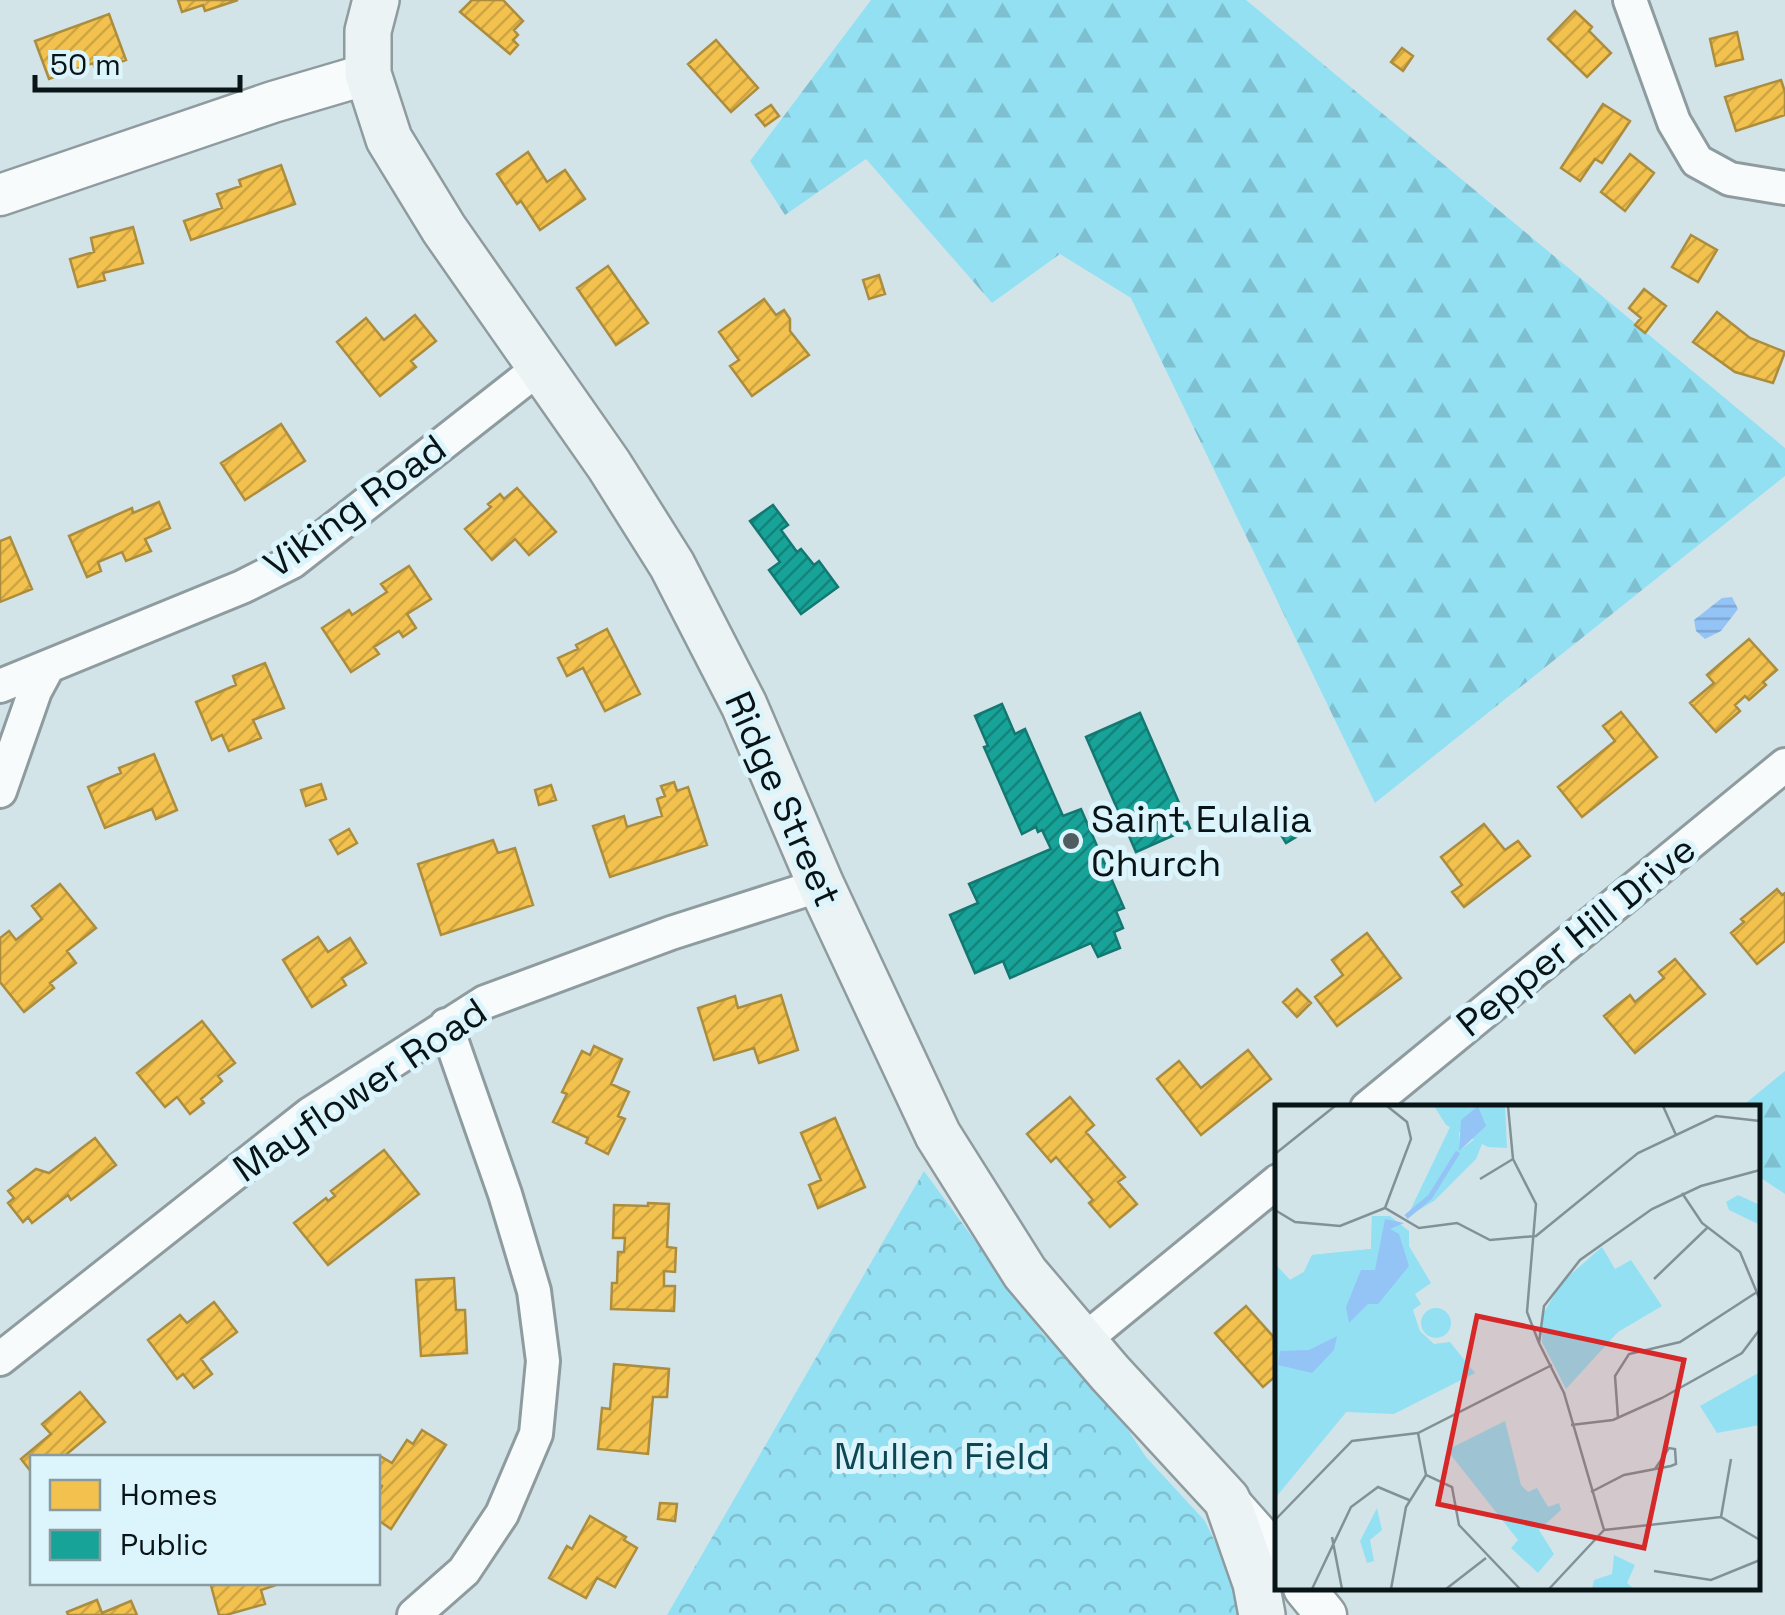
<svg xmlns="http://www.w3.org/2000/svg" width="1785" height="1615" viewBox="0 0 1785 1615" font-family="'Space Grotesk',sans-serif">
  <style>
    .forest { fill: url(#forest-firs) }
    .park { fill: url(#park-crowns) }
    .water { fill: url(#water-rules) }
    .homes { fill: url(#homes-hatch); stroke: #ac8d3e; stroke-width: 2.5 }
    .public { fill: url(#public-hatch); stroke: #137871; stroke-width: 2.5 }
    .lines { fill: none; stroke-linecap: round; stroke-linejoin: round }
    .minor-casing { stroke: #8e9b9f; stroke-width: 38 }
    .tertiary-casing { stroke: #8e9b9f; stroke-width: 45 }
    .secondary-casing { stroke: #8e9b9f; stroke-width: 50 }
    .minor { stroke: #f8fbfc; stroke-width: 32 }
    .tertiary { stroke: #f8fbfc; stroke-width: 40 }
    .secondary { stroke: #ecf3f4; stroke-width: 45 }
    .poi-dot { fill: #505d60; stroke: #dcf5fc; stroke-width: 4 }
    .labels { text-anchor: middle; stroke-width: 10; stroke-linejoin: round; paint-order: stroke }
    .street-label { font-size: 38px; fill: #091417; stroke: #dcf5fc }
    .poi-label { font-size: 38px; fill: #091417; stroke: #dcf5fc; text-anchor: start }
    .park-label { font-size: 38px; fill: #0d4754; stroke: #dcf5fc }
    .inset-river { fill: none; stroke: #94c3f6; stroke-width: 5 }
    .inset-road { fill: none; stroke: #829195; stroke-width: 2.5 }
    .view { fill: #d62828; fill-opacity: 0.15; stroke: #d62828; stroke-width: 5 }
    .inset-edge { fill: none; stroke: #091417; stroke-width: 5 }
  </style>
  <defs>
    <pattern id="forest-firs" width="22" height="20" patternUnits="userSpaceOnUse" patternTransform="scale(2.5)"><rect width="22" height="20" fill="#94e0f3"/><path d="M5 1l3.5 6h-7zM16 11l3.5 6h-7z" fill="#7ebfd0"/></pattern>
    <pattern id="park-crowns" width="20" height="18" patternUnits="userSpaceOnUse" patternTransform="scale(2.5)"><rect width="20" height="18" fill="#94e0f3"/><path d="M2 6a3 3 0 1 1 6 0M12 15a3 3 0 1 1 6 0" fill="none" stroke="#7ebfd0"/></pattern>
    <pattern id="water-rules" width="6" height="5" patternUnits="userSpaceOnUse" patternTransform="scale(2.5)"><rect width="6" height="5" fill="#94c3f6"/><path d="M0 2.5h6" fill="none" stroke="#7ea7d2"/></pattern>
    <pattern id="homes-hatch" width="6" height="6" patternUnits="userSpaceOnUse" patternTransform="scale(2.5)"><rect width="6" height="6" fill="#f2c14e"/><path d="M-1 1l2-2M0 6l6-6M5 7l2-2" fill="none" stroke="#cea543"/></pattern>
    <pattern id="public-hatch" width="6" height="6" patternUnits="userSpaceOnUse" patternTransform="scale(2.5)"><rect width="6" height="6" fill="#17a398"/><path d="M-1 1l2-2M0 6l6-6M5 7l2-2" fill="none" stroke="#13847b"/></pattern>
  </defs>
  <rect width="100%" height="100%" fill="#d3e4e9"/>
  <path class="forest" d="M871 0H1246L1785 448V476L1375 803 1131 298 1060 254 992 303 866 159 785 215 750 161Z
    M1785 1071V1194L1758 1176V1108L1741 1107Z"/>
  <path class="park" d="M924 1171 1043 1334 1106 1397 1146 1457 1205 1521 1250 1615H667Z"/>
  <path class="water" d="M1732 597 1738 609 1721 631 1705 639 1696 631 1694 620 1722 598Z"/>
  <path class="homes" d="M178 0H238L205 11 203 5 182 12Z
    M472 0H503L523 21 514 30 518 35 513 40 518 45 510 54 460 12Z
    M1575 11 1592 27 1589 31 1611 53 1587 77 1548 39Z
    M109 14 126 60 96 71 93 63 49 79 35 41Z
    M1737 32 1743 59 1716 66 1710 39Z
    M716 40 758 88 731 112 688 64Z
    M1402 48 1413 56 1403 71 1391 62Z
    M1781 80 1785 92V115L1736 131 1725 97Z
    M1603 104 1630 121 1602 163 1595 159 1580 181 1561 168Z
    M771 105 779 116 765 126 756 115Z
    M528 152 547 182 565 170 585 199 540 230 521 201 517 204 497 174Z
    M1630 154 1654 173 1625 211 1601 192Z
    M281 165 295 204 191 240 184 221 222 208 217 194 241 186 239 180Z
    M133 227 143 263 103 273 105 280 78 287 70 259 94 252 91 238Z
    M1691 235 1717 250 1698 282 1672 267Z
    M608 266 648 323 616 345 577 288Z
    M879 275 885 294 869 299 863 280Z
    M1644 289 1666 306 1645 333 1635 325 1641 318 1629 308Z
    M764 299 776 315 784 310 790 319V331L809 355 752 396 730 366 739 360 719 332Z
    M1717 312 1750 338 1785 352 1773 383 1735 372 1693 342Z
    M415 315 436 341 411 361 416 367 380 396 337 342 366 318 384 340Z
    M281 424 305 461 245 500 221 463Z
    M517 488 556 532 529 555 515 539 492 560 465 529 491 507 488 504 500 494 504 499Z
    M159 502 170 528 145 539 151 551 126 561 122 552 98 562 101 571 87 577 69 536 132 508 133 513Z
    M10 537 32 589 0 602V541Z
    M409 566 431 599 407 614 416 628 403 637 399 631 374 647 379 654 351 672 322 628 349 610 352 615 387 592 381 584Z
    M607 629 640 694 605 711 583 668 567 676 558 658 578 649 576 645Z
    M1749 639 1777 670 1763 682 1766 685 1749 700 1745 696 1735 705 1740 711 1716 732 1690 703 1714 683 1707 675Z
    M265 663 284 708 253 720 261 738 229 751 222 735 212 740 196 702 236 685 233 676Z
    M1621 712 1657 757 1582 817 1558 787 1615 741 1603 726Z
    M154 754 177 810 156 819 152 809 105 828 88 787 121 773 119 768Z
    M674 782 677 791 688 787 707 845 610 877 593 826 624 816 627 827 662 816 657 799 665 796 661 786Z
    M321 784 326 799 306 806 301 790Z
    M551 785 556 800 539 805 535 790Z
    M1484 824 1505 850 1518 841 1530 856 1464 907 1452 892 1462 885 1441 857Z
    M349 829 357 843 338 854 330 840Z
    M493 840 498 853 515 848 533 905 441 935 418 864Z
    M60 884 96 928 67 951 76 963 50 983 54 988 24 1012 0 982V938L9 931 16 940 42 919 32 906Z
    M1777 889 1782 895 1785 893V941L1757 964 1731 933 1744 922 1741 919Z
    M1367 933 1401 978 1337 1026 1315 997 1343 975 1332 960Z
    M318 937 328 952 350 938 366 963 342 978 346 985 312 1007 283 960Z
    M1675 959 1705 994 1635 1053 1604 1016 1630 995 1635 1002 1664 978 1659 972Z
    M1297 989 1311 1003 1297 1017 1283 1002Z
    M781 995 798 1050 759 1063 754 1048 714 1060 698 1008 735 996 738 1008Z
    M202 1021 235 1063 218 1076 222 1081 201 1099 204 1103 190 1114 177 1097 165 1107 137 1073Z
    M594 1046 622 1059 611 1084 629 1092 618 1116 625 1119 608 1154 586 1143 588 1138 553 1122 567 1094 562 1092 582 1051 590 1055Z
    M1248 1050 1271 1079 1201 1135 1157 1079 1179 1061 1201 1088Z
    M1070 1097 1094 1125 1086 1132 1125 1177 1118 1182 1137 1204 1110 1227 1089 1203 1093 1200 1056 1157 1051 1162 1027 1134Z
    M835 1118 865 1187 818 1208 809 1185 821 1180 801 1133Z
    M95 1138 116 1165 71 1200 68 1195 32 1223 28 1217 23 1222 8 1203 14 1198 8 1191 36 1169 49 1173Z
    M384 1150 419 1194 328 1265 294 1223 326 1198 328 1201 335 1196 331 1191Z
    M648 1203 669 1204 667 1247 676 1248 675 1272 664 1271V1286H675L674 1311 611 1309 612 1283H617L618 1252H624L625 1238H613L614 1205 648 1206Z
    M454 1278 456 1310H465L467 1353 421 1356 416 1280Z
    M214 1302 237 1332 201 1359 212 1374 194 1388 183 1374 177 1379 148 1340 180 1315 187 1323Z
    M1246 1306 1278 1342V1374L1263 1387 1215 1333Z
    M614 1364 669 1369 667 1397H653L648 1454 598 1449 602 1408 610 1409Z
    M80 1392 105 1422 62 1458H32V1473L21 1459 51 1434 42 1424Z
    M422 1430 446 1445 391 1529 378 1520V1493L382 1486 378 1484V1459L380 1456 392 1463 407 1440 413 1444Z
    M660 1503 677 1504 675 1521 658 1519Z
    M590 1516 626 1537 624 1540 637 1548 615 1587 597 1578 586 1598 549 1578 567 1546 572 1549Z
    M210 1582H285L261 1590 265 1604 226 1615H219Z
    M97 1600 102 1613 131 1601 137 1615H68L67 1612Z"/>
  <path class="public" d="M773 505 788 525 781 530 797 552 801 549 814 565 819 561 838 587 801 614 769 570 780 562 750 521Z
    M1002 704 1015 734 1025 729 1063 816 1081 809 1124 908 1116 911 1123 928 1114 932 1120 948 1098 957 1091 943 1010 978 1003 961 975 973 950 915 978 903 969 884 1051 849 1042 830 1038 832 1036 827 1022 834 984 747 988 746 975 716Z
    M1140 713 1190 828 1136 852 1086 737Z
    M1285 819 1296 837 1286 843 1275 825Z"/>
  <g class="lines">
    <defs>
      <path id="minor" d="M1630 0 1674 122 1697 161 1730 179 1785 188
        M0 686 242 587 292 562 539 368
        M0 791 35 691 48 667
        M1367 1108 1785 765
        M1083 1341 1278 1181
        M0 1359 310 1114 485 1002 671 933 821 885
        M414 1615 464 1571 502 1514 536 1434 543 1361 534 1291 505 1194 446 1025"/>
      <path id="tertiary" d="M0 195 273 102 368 74
        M1230 1503 1278 1557
        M1304 1588 1326 1615"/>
      <path id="secondary" d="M376 0 368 31V74L389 139 444 229 609 465 672 565 744 705 821 885 938 1135 1025 1273 1110 1373 1227 1500 1256 1583 1262 1615"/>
    </defs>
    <use href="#minor" class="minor-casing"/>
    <use href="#tertiary" class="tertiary-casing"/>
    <use href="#secondary" class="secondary-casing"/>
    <use href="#minor" class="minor"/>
    <use href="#tertiary" class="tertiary"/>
    <use href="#secondary" class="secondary"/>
  </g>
  <circle class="poi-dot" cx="1071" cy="841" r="10"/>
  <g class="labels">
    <g class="street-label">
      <text transform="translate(355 506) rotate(-36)" y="13">Viking Road</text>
      <text transform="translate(783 799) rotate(66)" y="13">Ridge Street</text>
      <text transform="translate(1576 936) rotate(-39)" y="13">Pepper Hill Drive</text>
      <text transform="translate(360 1090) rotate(-34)" y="13">Mayflower Road</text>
    </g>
    <g class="poi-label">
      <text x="1091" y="832">Saint Eulalia<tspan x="1091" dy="44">Church</tspan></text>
    </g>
    <g class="park-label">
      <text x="942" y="1469">Mullen Field</text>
    </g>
  </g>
  <g transform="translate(1275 1105)">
    <rect width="485" height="485" fill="#d3e4e9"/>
    <path d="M485 267V320L442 328 425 301Z" fill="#94e0f3"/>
    <path d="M97 111H115L97 200 156 178 140 189 146 199 138 205 145 226 159 239 175 237 200 268 119 309 71 307 0 393V259L54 231 0 159 15 175 29 167 37 150 96 144ZM230 316 246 380 253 387 262 383 273 402 284 398 286 405 264 425 279 449 263 468 236 443 243 435 172 345ZM339 450 360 460 352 478 359 484H317L319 475 337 469Z" fill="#94e0f3"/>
    <path d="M176 20 184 25 185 45 213 24 201 54 159 96 132 112ZM463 90 485 100V120L454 105 451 97ZM146 218a15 15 0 1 1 30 0a15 15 0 1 1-30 0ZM102 403 107 425 95 435 99 456 92 458 85 436Z" fill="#94e0f3"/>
    <path d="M159 1H230L232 43 213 42 171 20ZM97 111H115L134 126V141L156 178 94 211 68 235 102 270 0 393V159L15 175 29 167 37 150 96 144ZM327 142 340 164 356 155 387 201 343 227 291 284 267 237 268 209 287 177Z" fill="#94e0f3"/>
    <path d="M305 182 318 210 328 203 335 212 299 234 290 217 285 224 274 220 278 209H287L280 194Z" fill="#94e0f3"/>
    <path d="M203 1 211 21 184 46 186 15ZM110 114 129 118 115 124 124 129 134 161 103 199H93L74 218 71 202 86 165H100ZM62 231 59 245 37 268 3 260 5 246 34 245Z" fill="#94c3f6"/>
    <path class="inset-river" d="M131 112 155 92 183 47"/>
    <path class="inset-road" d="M233 1 238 54 261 99 252 207 264 238M388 1 401 30M0 49 60 1M205 74 238 54M407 88 427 118 465 147 485 195M110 103 136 34 132 17 112 1M0 105 20 117 65 121 110 103 144 123 182 118 215 135 261 131 363 48 441 11 485 16M379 174 432 123M343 313 340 271 354 249 405 237 482 187M296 320 338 315 387 293 467 248 485 224M143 328 151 370 177 382 184 420 245 484M316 387 349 370 396 361 401 359 400 344 394 343 380 364M446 412 456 354M0 415 77 336 143 328 277 260M329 425 446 412 485 435M57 432 67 484M379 466 436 475 485 455M37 484 76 402 103 382 134 395M116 484 131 402 151 370M171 484 211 453M274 484 329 425 289 288 264 238 269 201 305 155 377 104 426 81 485 65"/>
    <path class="view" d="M202 211 409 255 369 443 163 399Z"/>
    <rect width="485" height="485" class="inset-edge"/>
  </g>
  <rect x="30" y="1455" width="350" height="130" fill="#dcf5fc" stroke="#889ba0" stroke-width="2.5"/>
  <rect x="50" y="1480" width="50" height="30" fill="#f2c14e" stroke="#889ba0" stroke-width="2.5"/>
  <text x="120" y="1505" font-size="30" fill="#091417">Homes</text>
  <rect x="50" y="1530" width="50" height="30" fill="#17a398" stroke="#889ba0" stroke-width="2.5"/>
  <text x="120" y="1555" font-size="30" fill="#091417">Public</text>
  <path d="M35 75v15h205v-15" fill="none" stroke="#091417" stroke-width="5"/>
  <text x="50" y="75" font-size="30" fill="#091417" stroke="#dcf5fc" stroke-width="8" paint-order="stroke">50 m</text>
</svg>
